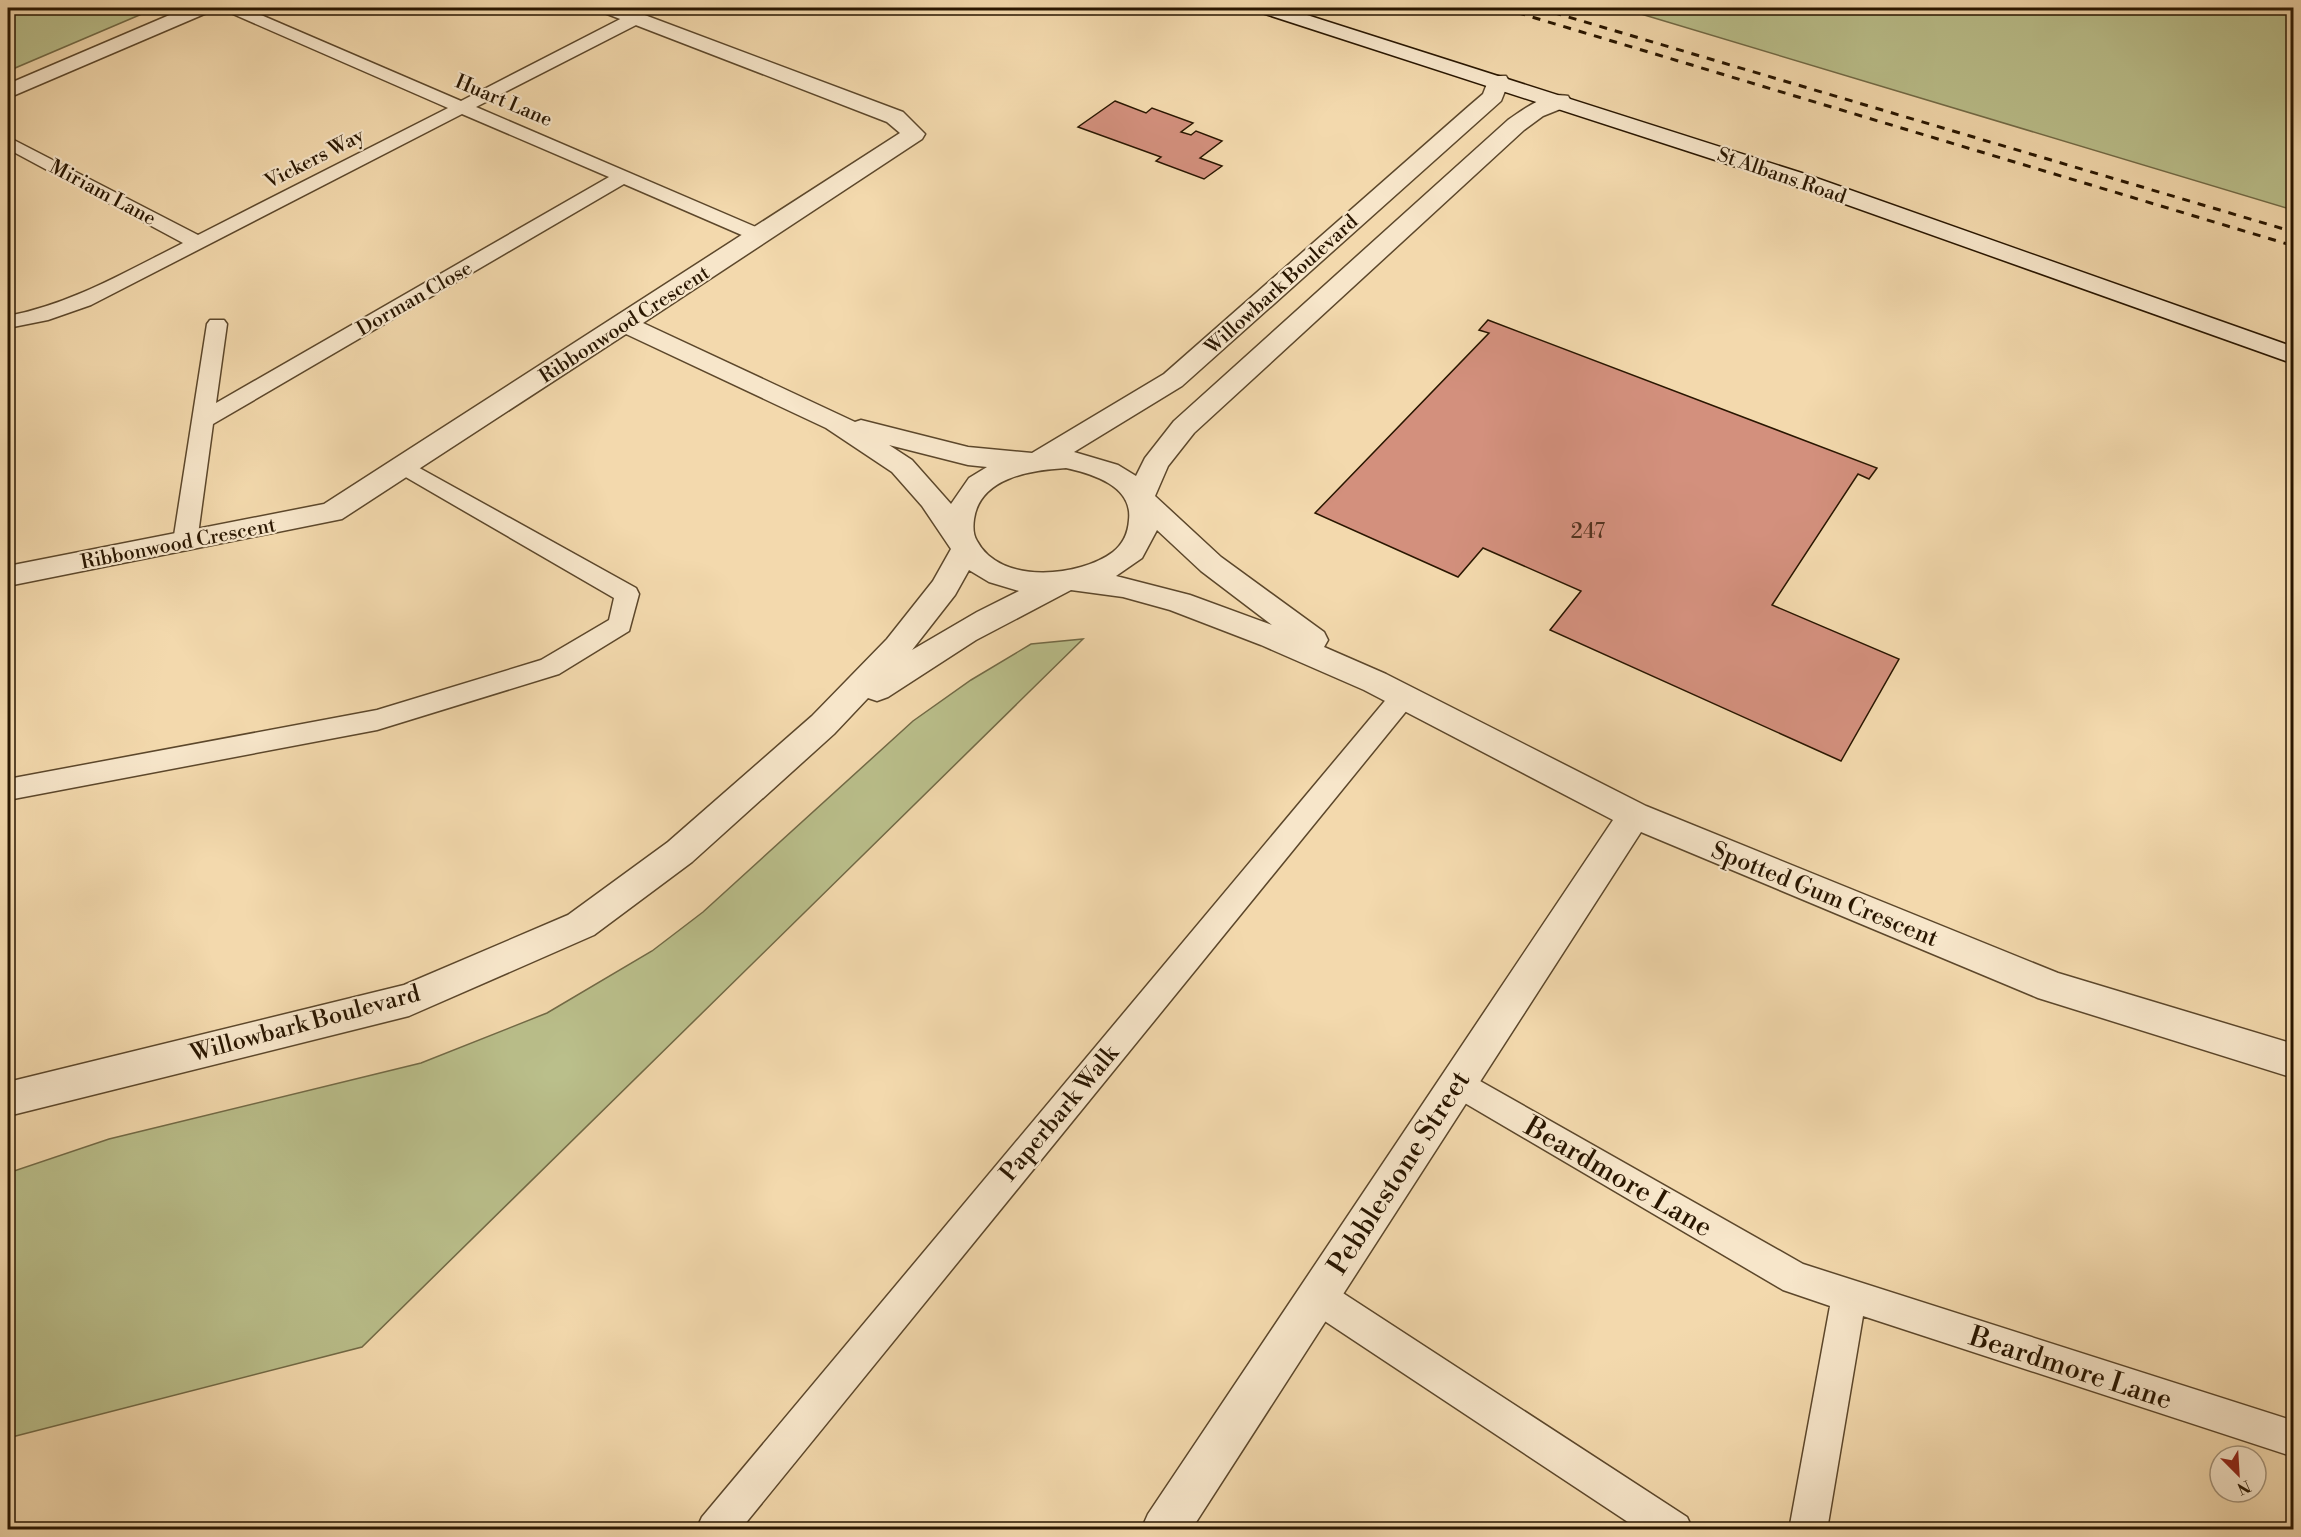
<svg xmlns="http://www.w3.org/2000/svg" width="2301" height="1537" viewBox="0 0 2301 1537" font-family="'Libre Bodoni',serif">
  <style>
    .green { fill: #babf8b; stroke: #726a46; stroke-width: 1.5 }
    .building { fill: #d3907d; stroke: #291600; stroke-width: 1.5 }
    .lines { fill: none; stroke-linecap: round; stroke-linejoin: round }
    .service-casing { stroke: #5c472b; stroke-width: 3 }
    .minor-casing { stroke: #5c472b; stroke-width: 3 }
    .secondary-casing { stroke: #291600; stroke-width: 3 }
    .service { fill: #f7e6ca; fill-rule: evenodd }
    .minor { fill: #f7e6ca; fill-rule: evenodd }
    .secondary { fill: #f7e6ca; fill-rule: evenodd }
    .rail { stroke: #291600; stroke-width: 3; stroke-dasharray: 8 8; stroke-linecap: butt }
    .labels { text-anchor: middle; stroke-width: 4.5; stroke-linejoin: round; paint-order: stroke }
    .far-street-label { font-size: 20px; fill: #291600; stroke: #f7e6ca }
    .number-label { font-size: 21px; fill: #54341f }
    .street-label { font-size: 24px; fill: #291600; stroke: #f7e6ca }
    .near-street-label { font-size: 28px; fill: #291600; stroke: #f7e6ca }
  </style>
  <rect width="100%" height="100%" fill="#f3d9ad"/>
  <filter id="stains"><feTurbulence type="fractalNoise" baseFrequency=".00333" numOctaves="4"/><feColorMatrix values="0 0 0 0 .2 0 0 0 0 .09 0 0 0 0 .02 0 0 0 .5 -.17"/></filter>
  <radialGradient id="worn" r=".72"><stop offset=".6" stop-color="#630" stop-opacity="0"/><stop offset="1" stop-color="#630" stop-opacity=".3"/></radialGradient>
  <path class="green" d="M8 8H156L8 71Z
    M1621 8H2293V210Z
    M1083 639 362 1347 8 1438V1173L109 1139 421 1063 547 1013 652 951 703 912 913 721 971 680 1031 644Z"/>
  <path class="building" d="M1115 101 1146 113 1152 108 1193 123 1181 132 1191 135 1196 131 1222 141 1200 158 1222 166 1204 179 1156 161 1161 157 1078 127Z
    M1488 320 1877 468 1869 479 1858 474 1772 605 1899 659 1841 761 1550 630 1581 591 1483 548 1458 577 1315 513 1489 333 1479 330Z"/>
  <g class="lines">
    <defs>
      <path id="service" d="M224 8H245L461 101 630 14H642L644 18 642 22 476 107 765 231 768 235 765 239H751L624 184 213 424 197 542 193 548 185 550 177 548 173 542 207 324 210 320H224L227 324 216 403 609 177 462 114 91 305 48 320 8 328V316C71 304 125 272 183 243L8 149V137L198 235 448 108 226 11Z
        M405 460 636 588 639 594 629 631 559 674 377 730 8 800V779L377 710 541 660 609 620 614 598 397 472 394 467 397 462Z
        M1403 687 1412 690 1416 697 1412 704 740 1530H696L702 1517 1394 690Z
        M1457 1068 1803 1264 2294 1421V1457L1863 1316 1827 1530H1789L1830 1306 1783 1290 1446 1092 1441 1082 1446 1072Z
        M1317 1279 1329 1284 1687 1517 1693 1530H1640L1305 1308 1300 1296 1305 1284Z"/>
      <path id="minor" d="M186 8H212L209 12 8 98V84Z
        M599 8H626L903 112 925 134 922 139 643 323 855 422 861 420 968 447 1032 453 1164 374 1469 106 1483 94 1490 76H1506L1509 81 1501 101 1182 386 1074 452 1118 465 1136 476 1145 458 1174 421 1508 120C1524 109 1547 91 1568 96L1571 101 1568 106 1543 116 1524 130 1194 433 1168 466 1155 496 1221 557 1324 632 1328 640 1324 647 1386 674 1646 806 2058 973 2294 1044V1078L2038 998 1641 832 1191 1530H1141L1148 1514 1613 820 1364 690 1261 645 1170 610 1123 597 1071 590 976 640 888 697 877 701 868 698 834 734 692 862 594 935 409 1016 8 1116V1082L404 985 568 915 668 842 812 716 887 639 933 581 951 549 922 506 892 472 826 428 626 334 342 519 8 586V566L324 504 900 133 887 122 602 12ZM889 445 968 465 987 467 969 478 951 504 912 460ZM1066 468C1093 474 1133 486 1129 520 1128 533 1124 543 1113 552 1080 577 1000 585 977 541 973 535 973 526 974 519 980 477 1032 470 1066 468ZM1157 530 1201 571 1272 625 1190 595 1116 576 1142 558ZM969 570 989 582 1019 591 977 612 912 650 955 595Z"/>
      <path id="secondary" d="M1256 8H1285L1805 174 2294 347V364L1789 184 1259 12Z"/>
    </defs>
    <use href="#service" class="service-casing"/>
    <use href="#minor" class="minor-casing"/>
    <use href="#secondary" class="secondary-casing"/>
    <use href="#service" class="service"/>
    <use href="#minor" class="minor"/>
    <use href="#secondary" class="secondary"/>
    <path class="rail" d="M1502 8 2294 246
      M1538 8 2294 232"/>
  </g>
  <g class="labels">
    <g class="far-street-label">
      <text transform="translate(504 100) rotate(23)" y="7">Huart Lane</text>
      <text transform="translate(314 158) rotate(-27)" y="7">Vickers Way</text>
      <text transform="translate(1782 175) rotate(19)" y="7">St Albans Road</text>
      <text transform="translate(103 192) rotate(28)" y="7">Miriam Lane</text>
      <text transform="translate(1281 284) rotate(-42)" y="7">Willowbark Boulevard</text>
      <text transform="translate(414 298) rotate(-30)" y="7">Dorman Close</text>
      <text transform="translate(624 324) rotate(-33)" y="7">Ribbonwood Crescent</text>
      <text transform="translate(178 543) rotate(-11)" y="7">Ribbonwood Crescent</text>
    </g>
    <g class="number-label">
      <text x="1588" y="538">247</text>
    </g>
    <g class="street-label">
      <text transform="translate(1825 894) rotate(22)" y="8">Spotted Gum Crescent</text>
      <text transform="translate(305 1023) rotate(-15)" y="8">Willowbark Boulevard</text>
      <text transform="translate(1059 1113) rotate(-50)" y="8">Paperbark Walk</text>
    </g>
    <g class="near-street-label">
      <text transform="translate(1398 1172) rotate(-57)" y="10">Pebblestone Street</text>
      <text transform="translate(1619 1176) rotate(30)" y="10">Beardmore Lane</text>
      <text transform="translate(2071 1367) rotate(18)" y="10">Beardmore Lane</text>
    </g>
  </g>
  <rect width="2301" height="1537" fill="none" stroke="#f3d9ad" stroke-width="30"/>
  <rect x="9" y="9" width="2283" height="1519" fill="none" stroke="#291600" stroke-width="3"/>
  <rect x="15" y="15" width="2271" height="1507" fill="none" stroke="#291600" stroke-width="1.5"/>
  <g transform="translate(2238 1474) rotate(156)"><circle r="28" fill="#f7e6ca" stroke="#a59379" stroke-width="1.5"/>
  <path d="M0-4.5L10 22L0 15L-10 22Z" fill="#8f2418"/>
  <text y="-9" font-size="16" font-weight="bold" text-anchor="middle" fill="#291600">N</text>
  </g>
  <rect width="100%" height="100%" filter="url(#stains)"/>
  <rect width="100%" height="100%" fill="url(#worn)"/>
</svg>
